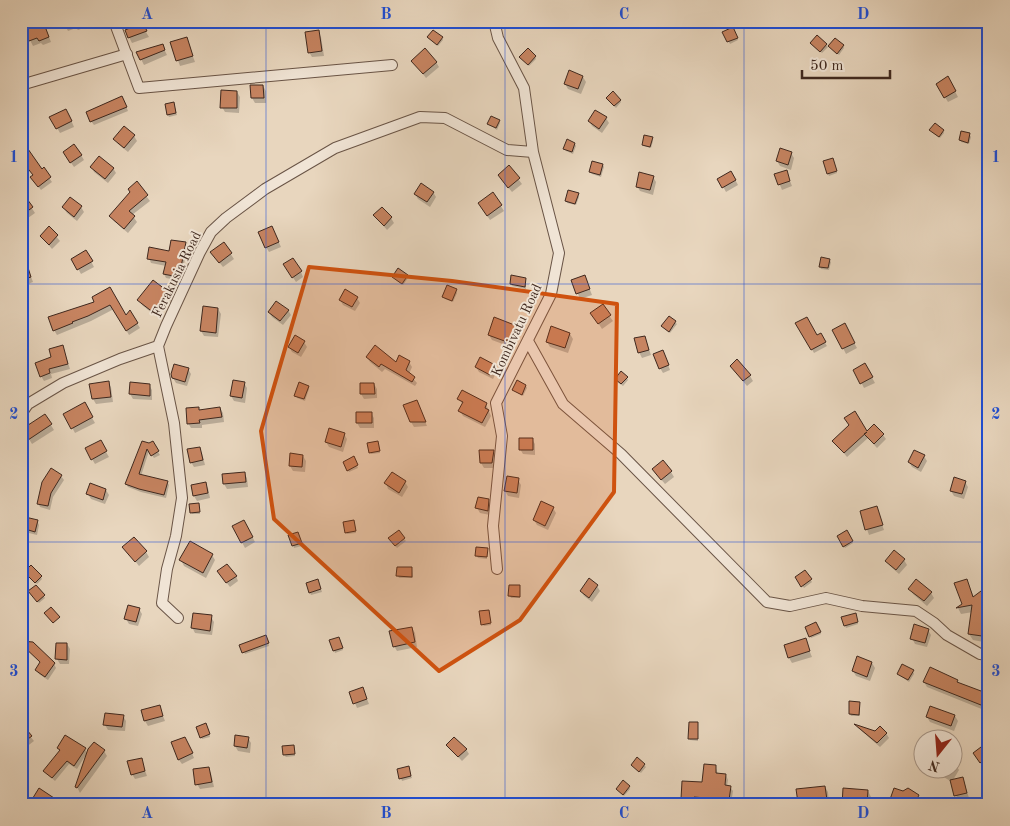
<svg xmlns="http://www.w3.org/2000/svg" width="1010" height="826" viewBox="0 0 1010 826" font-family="'Old Standard TT',serif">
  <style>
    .shadow { fill: #0003 }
    .building { fill: #c78461; stroke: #3f281e }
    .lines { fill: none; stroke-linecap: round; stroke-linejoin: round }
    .street-casing { stroke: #695446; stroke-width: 12 }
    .street { stroke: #f0e4d5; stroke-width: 10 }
    .marked { fill: #cf520f; fill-opacity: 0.2; stroke: #cf520f; stroke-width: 4; stroke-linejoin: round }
    .grid { fill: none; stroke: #1d4ed8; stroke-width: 1; stroke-opacity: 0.55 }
    .labels { text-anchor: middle; stroke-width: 4; stroke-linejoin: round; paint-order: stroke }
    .street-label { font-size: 14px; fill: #3f281e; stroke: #f0e4d5 }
    .neatline { fill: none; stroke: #1d4ed8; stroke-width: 2 }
    .grid-label { font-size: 16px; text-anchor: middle; font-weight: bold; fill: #1d4ed8 }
  </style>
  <rect width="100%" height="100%" fill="#e8d6be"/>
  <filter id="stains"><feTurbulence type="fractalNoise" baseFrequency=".004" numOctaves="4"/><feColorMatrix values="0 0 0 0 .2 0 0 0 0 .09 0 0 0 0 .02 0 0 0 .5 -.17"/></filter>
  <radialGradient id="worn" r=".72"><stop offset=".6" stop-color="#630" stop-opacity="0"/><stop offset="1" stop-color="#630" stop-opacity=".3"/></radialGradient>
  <path class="shadow" d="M43 21 51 42 43 45 41 43 33 46 30 40 34 28Z
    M63 21H84L86 27 78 30 76 28 68 31Z
    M129 21H139L149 37 132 43 126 31 132 29Z
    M165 21H178L180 25 169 29Z
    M732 29 738 40 730 44 724 32Z
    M318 31 321 37 324 56 312 57 309 52Z
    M817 37 828 47 822 53 813 45Z
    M186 38 195 62 180 66 172 43Z
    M428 38H442L443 40 438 46Z
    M162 45 167 55 144 65 138 53Z
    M843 46 844 48 839 55 830 47Z
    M535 57 536 59 529 66 522 59Z
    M413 61 436 62 439 67 426 78Z
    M583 77 586 82 581 94 568 89 565 84Z
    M948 78 958 97 948 102 937 84Z
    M252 86H263L266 91V103H255L252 98Z
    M237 92 240 97 239 113 225 112 222 107Z
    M608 100H620L621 102 616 108Z
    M124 101 128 111 94 125 91 121Z
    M174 103 177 115 169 117 168 115Z
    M21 109 24 121H21Z
    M69 115 74 127 60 133 51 117Z
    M606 118 609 123 602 133 592 126 589 121Z
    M499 121 500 123 497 130 489 124Z
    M124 128 134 136 137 141 128 152 118 144 115 139Z
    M943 131 944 133 940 138 932 132Z
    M969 134 971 137 969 144 961 142 960 140Z
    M652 138 653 141 651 148 644 146 643 144Z
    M575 144 576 146 573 154 566 151 565 149Z
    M791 153 794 158 791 170 780 166 777 161Z
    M81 155 84 160 74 167 67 157Z
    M834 161 837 173 829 176 828 174Z
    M603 165 604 167 601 177 592 174 590 172Z
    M92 167 113 168 116 173 108 183 94 172Z
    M509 167 522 184 512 192 502 180Z
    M43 169 52 182 41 190 34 181V176Z
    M786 171 792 186 782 190 776 175Z
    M731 172 738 185 726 192 719 179Z
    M653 177 656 182 653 195 640 191 637 186Z
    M136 183 150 201 132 215 137 222 128 233 114 221 111 216 131 193Z
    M433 192 436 197 430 207 418 199 415 194Z
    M493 194 504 211 490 220 482 208Z
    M578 194 579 197 576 205 567 203 566 200Z
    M23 195 35 213 21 223V196Z
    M71 199 81 207 84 212 77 221 67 213 64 208Z
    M375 216 391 218 394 223 387 230Z
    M272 227 281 247 269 252 266 247Z
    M49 228 60 241 52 249 41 236Z
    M185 244 187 248 181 281 166 278 164 274 166 266 151 263 149 258 170 252Z
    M224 244 234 259 223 267 215 257Z
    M86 252 94 267 81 274 73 259Z
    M829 260 831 262 829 270 821 269 820 266Z
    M27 266 33 282 23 286 21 268Z
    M288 270 301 272 303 277 296 282Z
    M407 276 408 278 403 285 395 279Z
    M585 277 592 295 580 299 573 281Z
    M526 279V289L512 286 511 284Z
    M110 289 126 317 130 312 140 328 129 335 114 309 91 321 57 335 54 330 96 303Z
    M456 290 457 293 453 302 445 299 443 296Z
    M169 293 172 299 157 317 142 305 139 300Z
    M357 298 360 303 355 311 343 305 340 300Z
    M602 306 613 321 602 329 595 318Z
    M218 309 221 314 218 337 204 336 201 331Z
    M288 310 291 315 283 325 272 317 269 312Z
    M669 317 677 324 670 333 662 326Z
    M797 324 817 337 820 335 827 346 814 353Z
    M844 325 857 348 846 354 834 330Z
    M516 327 519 332 513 348 492 340 489 335Z
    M570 334 573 339 568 353 550 347 547 342Z
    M295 337 304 342 307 347 301 357 292 352 289 347Z
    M645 337 651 355 642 358 639 352Z
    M63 347 70 369 51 374 52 378 44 381 41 376 52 357Z
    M367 357 396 364 409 362 412 367 409 374 417 383 415 386 385 369 382 372 370 362Z
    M665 357 670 370 663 373 660 368Z
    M865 365 875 383 864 388 855 370Z
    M494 366 497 371 493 379 479 372 476 367Z
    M731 366 750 376 753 381 747 386Z
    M188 369 191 374 187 386 176 383 173 378Z
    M627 378 628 380 623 386 617 381Z
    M108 382 111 387 113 402 96 404 93 399Z
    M244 383 247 388 245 403 234 401 231 396Z
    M131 384 149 385 152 390V400L133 399 130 394Z
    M374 384 377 389V398L364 399 361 394Z
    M526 386 527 388 523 396 514 390Z
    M308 387 309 389 305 401 297 398 296 395Z
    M459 399 486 404 491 416 485 427 463 416 460 411 463 405Z
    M84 404 95 423 75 433 65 414Z
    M419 407 427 426 414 427 411 422Z
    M220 408 223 413 224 422 202 425V428H191L188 423 198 409 200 411Z
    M371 413 374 418V428H360L357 423Z
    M45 416 54 430 32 444 23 429Z
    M867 433 883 435 886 439 877 448 868 438 847 457 834 441Z
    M344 434 347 439 343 452 329 447 326 442Z
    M532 439 535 444V455L523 454 520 449Z
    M100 442 109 457 95 464 86 449Z
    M152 443 160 455 154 458 149 451 141 476 167 482 169 485 166 498 141 492 128 487 126 484 149 445Z
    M378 444 380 453 371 454 370 452Z
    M199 448 202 453 205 465 194 467 191 462Z
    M493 451 496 456 495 468H484L481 463V452Z
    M303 456 306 461 305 472 293 471 290 466Z
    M924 456 927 461 921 472 912 467 909 462Z
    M353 458 358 468 349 472 344 462Z
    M51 470 61 476 64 480 53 497 50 510 40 507 38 503Z
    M653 470 671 472 674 477 665 484Z
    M244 473 247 478 248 487 227 489 224 484Z
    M518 480 521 485 519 498 508 496 505 491Z
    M405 482 408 487 402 497 388 489 386 483Z
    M965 482 968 487 964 499 954 496 951 491Z
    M205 483 208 488 210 498 197 501 194 496Z
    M106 490 109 495 105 504 91 499 88 494Z
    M488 500 491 505 490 515 480 513 477 508Z
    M198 504 200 514H192L191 512Z
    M553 508 556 513 548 530 537 525 534 520Z
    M876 508 884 530 869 535 861 512Z
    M21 517 37 521 39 525 37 535 21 531Z
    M244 521 255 542 245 548 234 527Z
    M354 521 356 533 347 534 346 532Z
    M398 532 406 541 397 548 391 541Z
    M847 532 853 543 845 548 838 537Z
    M290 536H299L302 546 294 548Z
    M124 547 146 552 149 557 139 566Z
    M487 549V559L478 558 477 556Z
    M212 555 215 560 206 578 184 566 181 560Z
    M904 560 907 565 899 574 890 566 887 561Z
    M412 569 413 578H399L398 576Z
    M805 571 812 582 804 588 796 577Z
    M27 574 41 577 42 579 37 584Z
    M236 576 238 581 230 587 222 577Z
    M967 581 974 597 989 587V643L973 640 969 634 973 612 961 614 958 608 963 605Z
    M319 583 322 592 311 595 310 593Z
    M36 586 45 598 39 603 31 593Z
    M597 586 600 591 592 602 584 596 581 591Z
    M519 587 520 598H511L510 596Z
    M910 589 931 593 934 598 927 606 913 594Z
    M139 609 142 614 138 626 129 624 126 619Z
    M489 613 491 625 484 626 482 624Z
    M856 616 858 624 846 628 842 618Z
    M211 617 214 622 212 635 195 633 192 627Z
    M816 624 821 634 811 638 806 628Z
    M412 628 415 633 417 647 397 651 394 646Z
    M928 630 931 635 927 647 915 644 912 638Z
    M267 639 269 646 245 654 244 652Z
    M340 640 343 650 335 653 331 641Z
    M805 640 812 657 792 663 789 658Z
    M67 644 70 649 69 664H60L57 659Z
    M23 645 54 664 56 668 48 680 39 674 36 670 41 663Z
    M872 663 875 668 870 681 856 676 853 671Z
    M913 671 914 674 909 682 898 674Z
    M957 681 958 684 989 695V712L927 687 924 682Z
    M365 694 369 704 357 708 355 703Z
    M859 703 860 716H851L850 714Z
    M159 706 165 721 148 726 145 721Z
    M931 707 955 716 958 721 954 731 930 722 927 717Z
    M123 716 126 721 125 731 108 730 105 725Z
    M697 724 698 741 690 740 689 738Z
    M21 725 34 741 21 751Z
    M207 727 210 737 202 739 201 737Z
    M857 727 886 733 889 738 880 747Z
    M248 738 251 743 250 753 238 751 235 746Z
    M94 744 104 751 107 756 80 793 77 787Z
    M188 744 194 758 182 764 179 760Z
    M447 745 466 749 469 754 462 761Z
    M989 747V763L984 767 979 761Z
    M58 748 85 749 87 753 77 769 69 764 55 781 44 771 60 752Z
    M294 748 295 756 286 757 284 755Z
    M141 759 147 776 135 779 132 774Z
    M952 763 956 765 959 770 953 780 963 778 969 798 958 801 952 782 937 773 934 768H952Z
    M644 765 646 767 641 773 634 767Z
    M715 766 718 774 726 775 728 780 727 786 730 787 733 791 731 804 696 801V805L684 803 682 799 704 784Z
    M208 768 211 773 214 787 200 789 197 784Z
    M409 769 412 778 402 781 398 770Z
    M629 787 630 789 624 796 617 789Z
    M825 787 828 792 829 805H800L799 803Z
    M868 791 872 799V805H843Z
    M918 796 922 805H889Z
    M53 799 55 805H34L32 801Z
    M380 799 382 805H370V802Z"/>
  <path class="building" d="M36 21H43L49 37 39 41 37 38 29 41 24 30 33 27 32 23Z
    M127 21H139L140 24 143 23 147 31 128 38 125 30 130 28Z
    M733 27 738 38 727 42 722 32Z
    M319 30 322 51 308 53 305 32Z
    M433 30 443 37 437 45 427 37Z
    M817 35 827 44 820 52 810 43Z
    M187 37 193 56 176 61 170 42Z
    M835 38 844 45 837 54 828 46Z
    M163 44 165 50 140 60 136 52Z
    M425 48 437 62 423 74 411 61Z
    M528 48 536 56 528 65 519 57Z
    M569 70 583 76 578 89 564 84Z
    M948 76 956 91 944 98 936 84Z
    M250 85H263L264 98H251Z
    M221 90 237 91V108H220Z
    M613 91 621 100 614 106 606 98Z
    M122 96 127 107 90 122 86 112Z
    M174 102 176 113 167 115 165 104Z
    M66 109 72 121 56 129 49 117Z
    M595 110 607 117 599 129 588 121Z
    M491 116 500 120 496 128 487 124Z
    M935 123 944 130 939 137 929 130Z
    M124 126 135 135 124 148 113 139Z
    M961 131 970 133 968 143 959 140Z
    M644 135 653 137 650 147 642 145Z
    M567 139 575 143 572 152 563 149Z
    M74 144 82 155 70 163 63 152Z
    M780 148 792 152 788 165 776 161Z
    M28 149 42 169 44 167 51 177 38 187 30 177 33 175 21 160V154Z
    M99 156 114 168 105 179 90 167Z
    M833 158 837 171 827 174 823 161Z
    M592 161 603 164 600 175 589 172Z
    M509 165 520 178 508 188 498 175Z
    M787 170 790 181 778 185 774 174Z
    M731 171 736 180 722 188 717 179Z
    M639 172 654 176 650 190 636 187Z
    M137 181 148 195 129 211 135 216 124 229 109 216 130 192 128 189Z
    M421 183 434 192 427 202 414 194Z
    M568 190 579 193 575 204 565 201Z
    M21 191 33 207 21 216Z
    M493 192 502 205 487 216 478 203Z
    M70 197 82 206 74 217 62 207Z
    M382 207 392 217 384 226 373 215Z
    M49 226 58 235 49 245 40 236Z
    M272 226 279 242 265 248 258 232Z
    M171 240 186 242 179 277 163 274 166 262 147 259 149 247 169 251Z
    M224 242 232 253 219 263 210 252Z
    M86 250 93 261 77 270 71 259Z
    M21 252H23L31 277 21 280Z
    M821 257 830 259 828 268 819 267Z
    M293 258 302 271 292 278 283 264Z
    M398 268 408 275 402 284 392 277Z
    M511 275 526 278 525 287 510 284Z
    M585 275 590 289 576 294 571 280Z
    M153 280 170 293 154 313 137 300Z
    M447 285 457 289 452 301 442 297Z
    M110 287 126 315 130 310 138 323 126 331 110 305 88 316 72 322 73 323 53 331 48 317 94 302 92 297Z
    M345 289 358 297 352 307 339 300Z
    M276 301 289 310 280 321 268 312Z
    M603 304 611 315 598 324 590 313Z
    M203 306 218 308 216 333 200 331Z
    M669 316 676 321 669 332 661 326Z
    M494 317 517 326 510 343 488 335Z
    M807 317 817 335 821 333 826 342 811 350 795 323Z
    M845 323 855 343 842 349 832 330Z
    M551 326 570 333 565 348 546 342Z
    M295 335 305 341 298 353 288 347Z
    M645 336 649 350 638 353 634 338Z
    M63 345 68 364 49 369 50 373 40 377 35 363 51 357 49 349Z
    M375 345 396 362 399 355 410 361 406 370 415 377 412 382 381 364 379 367 366 357Z
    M663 350 669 365 659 369 653 354Z
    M480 357 495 365 490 375 475 367Z
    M737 359 751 375 743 381 730 366Z
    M865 363 873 377 860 384 853 370Z
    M174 364 189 368 185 382 172 378 171 374Z
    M621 371 628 377 621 384 615 379Z
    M233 380 245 382 242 398 230 396Z
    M517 380 526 385 522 395 512 390Z
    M109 381 111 397 92 399 89 384Z
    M130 382 150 384V396L129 394Z
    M299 382 309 386 304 399 294 396Z
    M360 383H374L375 394H360Z
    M462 390 487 403 485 408 489 410 482 423 458 411 463 402 457 399Z
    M417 400 426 422H410L403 405Z
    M85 402 93 417 71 429 63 414Z
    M199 407V410L220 407 222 417 199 420 200 423 187 424 186 408Z
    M855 411 867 431 874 424 884 434 874 444 864 434 867 432 844 453 832 441 849 425 844 418Z
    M356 412H372V423H356Z
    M45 414 52 424 28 440 22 429Z
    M329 428 345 433 341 447 325 442Z
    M519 438H533V450H519Z
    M101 440 107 451 91 460 85 448Z
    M142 441 149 443 153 441 159 451 151 456 147 449 139 474 168 481 164 495 139 489 125 484Z
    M378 441 380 451 369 453 367 443Z
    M200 447 203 460 190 463 187 449Z
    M479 450H494L492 463H480Z
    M914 450 925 455 918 468 908 462Z
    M290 453 303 455 302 467 289 466Z
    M354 456 358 465 347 471 343 462Z
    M663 460 672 471 661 480 652 469Z
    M51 468 62 475 51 493 48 506 37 504 42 482Z
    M245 472 246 482 223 484 222 474Z
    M392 472 406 481 399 493 384 483Z
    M507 476 519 478 517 493 504 491Z
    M954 477 966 481 962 494 950 491Z
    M206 482 208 493 193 496 191 485Z
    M90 483 106 489 103 500 86 494Z
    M478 497 489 499 488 511 475 508Z
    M541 501 554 507 545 526 533 520Z
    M199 503 200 512 190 513 189 504Z
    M877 506 883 525 865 530 860 511Z
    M25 517 38 520 35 532 22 528Z
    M244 520 253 537 241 543 232 526Z
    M354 520 356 531 345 533 343 522Z
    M399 530 405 538 395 546 388 538Z
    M847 530 853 541 843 547 837 536Z
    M298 532 302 543 292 546 288 535Z
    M134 537 147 551 135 562 122 547Z
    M190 541 213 554 203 573 179 560Z
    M476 547 488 548 487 557 475 556Z
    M894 550 905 559 896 570 885 561Z
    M227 564 237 576 226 583 217 571Z
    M31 565 42 576 35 583 24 572Z
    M397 567H412V577L396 576Z
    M805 570 812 579 801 587 795 577Z
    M589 578 598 585 589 598 580 591Z
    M318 579 321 589 309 593 306 583Z
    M916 579 932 592 924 601 908 589Z
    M967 579 973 597 989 585V637L968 634 972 605 956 608 962 604 954 583Z
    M36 585 45 595 37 602 28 591Z
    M509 585H520V597L508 596Z
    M128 605 140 608 136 622 124 619Z
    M51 607 60 617 53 623 44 613Z
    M489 610 491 623 481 625 479 611Z
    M193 613 212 615 210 631 191 628Z
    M856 613 858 622 844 626 841 617Z
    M816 622 821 632 809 637 805 627Z
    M914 624 929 629 925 643 910 639Z
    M412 627 415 642 393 647 389 631Z
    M266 635 269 643 242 653 239 645Z
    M339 637 343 648 333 651 329 640Z
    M806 638 810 651 788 658 784 645Z
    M21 641 33 642 55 663 45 677 35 670 40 662 21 644Z
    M56 643H67V660L55 659Z
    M857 656 872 662 867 677 852 671Z
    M902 664 914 670 908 680 897 674Z
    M930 667 958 680 957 682 989 694V700L986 707 923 682Z
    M363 687 367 699 353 704 349 692Z
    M849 701 860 702 859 715 849 714Z
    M160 705 163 716 144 721 141 710Z
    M930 706 955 715 951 726 926 717Z
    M105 713 124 715 122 727 103 725Z
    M689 722H698V739H688Z
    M21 723 32 736 21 744Z
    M206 723 210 734 200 738 196 727Z
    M854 724 875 731 880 726 887 733 877 743Z
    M65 735 86 748 74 766 67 761 52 778 43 771 60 750 57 748Z
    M235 735 249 737 247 748 234 746Z
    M185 737 193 753 178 760 171 742Z
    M454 737 467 749 458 757 446 745Z
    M989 741V756L980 763 973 753Z
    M94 742 105 750 77 788 75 787 88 749Z
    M294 745 295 754 283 755 282 746Z
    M637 757 645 764 639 772 631 765Z
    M142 758 145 771 131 775 127 761Z
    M704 764 716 765V773L726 774 725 785 731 786 729 800 694 797V801L681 799 682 781 702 782Z
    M409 766 411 776 399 779 397 769Z
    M209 767 212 782 195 785 193 769Z
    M963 777 967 793 954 796 950 780Z
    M623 780 630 786 623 795 616 789Z
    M825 786 827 800 798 803 796 789Z
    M39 788 54 798 50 805H36L31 801Z
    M843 788 868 790 867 805H842Z
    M894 788 903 791 908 788 919 795 914 805H888Z"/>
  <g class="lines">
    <defs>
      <path id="street" d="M114 21 139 88 392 65
        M494 21 498 38 524 88 533 152 559 253 551 294 496 403 502 436 493 526 497 569
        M21 85 127 54
        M528 341 563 404 621 454 767 602 790 606 826 598 862 606 916 611 934 623 947 635 980 654 989 655
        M21 414 28 404 63 383 120 359 158 346
        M178 618 162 603 167 569 176 536 182 498 174 423 158 346 166 326 200 252 211 232 226 218 265 189 335 148 420 117 445 118 507 150 533 152"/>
    </defs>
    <use href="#street" class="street-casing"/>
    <use href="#street" class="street"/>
  </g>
  <path class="marked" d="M309 267 452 281 617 304 614 492 520 620 439 671 274 519 261 431Z"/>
  <path class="grid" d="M266 21V805M505 21V805M744 21V805M21 284H989M21 542H989"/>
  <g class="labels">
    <g class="street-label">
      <text transform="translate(176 274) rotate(-64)" y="5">Ferakusia Road</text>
      <text transform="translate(516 330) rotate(-65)" y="5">Kombivatu Road</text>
    </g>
  </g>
  <rect width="1010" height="826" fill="none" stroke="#e8d6be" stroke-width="55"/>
  <g transform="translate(938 754) rotate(197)"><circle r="24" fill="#f0e4d5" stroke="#a9998c"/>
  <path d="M0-4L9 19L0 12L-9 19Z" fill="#8f2418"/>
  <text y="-8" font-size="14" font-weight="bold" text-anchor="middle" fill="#3f281e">N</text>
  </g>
  <path d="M802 70v8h88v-8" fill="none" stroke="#3f281e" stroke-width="2.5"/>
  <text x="810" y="70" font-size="15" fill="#3f281e" stroke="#f0e4d5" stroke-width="4" paint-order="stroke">50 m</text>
  <rect x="28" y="28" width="954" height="770" class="neatline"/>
  <g class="grid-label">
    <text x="147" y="19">A</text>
    <text x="386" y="19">B</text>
    <text x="624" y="19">C</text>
    <text x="863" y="19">D</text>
    <text x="14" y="162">1</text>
    <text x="996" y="162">1</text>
    <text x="14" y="419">2</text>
    <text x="996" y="419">2</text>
    <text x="14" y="676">3</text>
    <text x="996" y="676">3</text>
    <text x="147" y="818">A</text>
    <text x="386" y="818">B</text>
    <text x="624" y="818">C</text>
    <text x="863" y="818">D</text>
  </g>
  <rect width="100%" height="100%" filter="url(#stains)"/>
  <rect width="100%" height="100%" fill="url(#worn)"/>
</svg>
